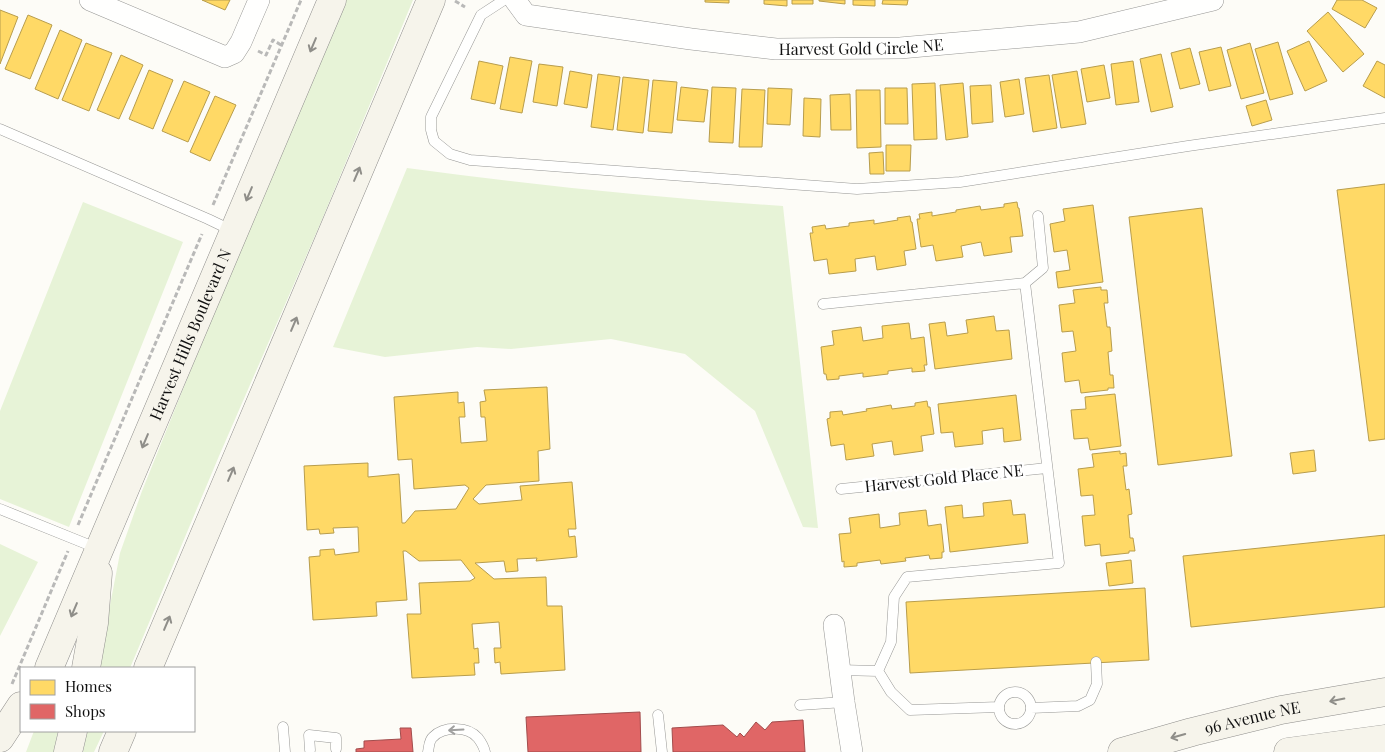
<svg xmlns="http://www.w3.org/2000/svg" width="1385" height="752" viewBox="0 0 1385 752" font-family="'Playfair Display',serif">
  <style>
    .green { fill: #e7f3d7 }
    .homes { fill: #ffd966; stroke: #b89d4c }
    .shops { fill: #e06666; stroke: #a24c4c }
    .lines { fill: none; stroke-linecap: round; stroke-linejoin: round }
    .service-casing { stroke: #979795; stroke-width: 11 }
    .minor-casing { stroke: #979795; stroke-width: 22 }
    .secondary-casing { stroke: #8e8d8b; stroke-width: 29 }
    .path { stroke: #b9b9b8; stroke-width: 3; stroke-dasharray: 5 2.5; stroke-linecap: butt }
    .service { stroke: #fffffe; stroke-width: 10 }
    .minor { stroke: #fffffe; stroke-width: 21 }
    .secondary { stroke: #f6f4eb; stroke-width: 28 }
    .oneway { stroke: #8f8e89 }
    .oneway2 { stroke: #a0a09f }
    .labels { text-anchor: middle; stroke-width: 5; stroke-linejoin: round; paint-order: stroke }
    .street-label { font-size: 16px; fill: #111; stroke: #fff }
  </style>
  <rect width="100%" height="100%" fill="#fdfcf7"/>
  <path class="green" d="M342 0H413L321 222 219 456 130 668H98L120 553 142 491 307 81Z
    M407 168C532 185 657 198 783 206L818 528 803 527 755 411 685 354 611 339 511 349 477 347 385 357 333 347Z
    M83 202 183 242 69 527 0 499V411Z
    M0 544 38 562 0 636Z
    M34 731H58L54 752H26Z
    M87 731H104L94 752H83Z"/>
  <path class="homes" d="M202 0H230L225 10Z
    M705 0H729V3L705 2Z
    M764 0H787V6L764 4Z
    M792 0H813V4H792Z
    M819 0H845V4L819 1Z
    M853 0H875V6L853 5Z
    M883 0H908L907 5 882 4Z
    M1337 0H1362L1377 8 1365 28 1332 9Z
    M0 10 18 17 0 64Z
    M1328 12 1364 54 1343 72 1307 31Z
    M28 15 52 25 30 79 5 69Z
    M60 30 82 40 58 99 35 89Z
    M1309 41 1327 81 1305 91 1287 51Z
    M1278 42 1293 94 1270 100 1255 49Z
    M86 43 112 53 89 111 62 100Z
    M1250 43 1264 93 1241 99 1227 50Z
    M1221 47 1231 86 1209 91 1199 52Z
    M1190 48 1200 84 1180 89 1171 53Z
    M1161 54 1173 107 1151 112 1140 59Z
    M121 55 143 65 119 119 97 110Z
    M510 57 532 61 522 113 500 109Z
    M479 61 503 66 495 104 471 99Z
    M1133 61 1139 102 1116 105 1111 64Z
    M1377 61 1385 65V98L1363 86Z
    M539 64 563 67 557 106 533 102Z
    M1104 65 1110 98 1087 102 1081 69Z
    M149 70 173 80 153 129 129 119Z
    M570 71 592 75 587 108 564 104Z
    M1077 71 1086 124 1061 128 1052 75Z
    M598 74 620 77 613 130 591 127Z
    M1049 75 1057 128 1033 132 1025 78Z
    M623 77 649 80 643 133 617 130Z
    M1019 79 1024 114 1005 117 1000 82Z
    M653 80 677 82 672 133 648 131Z
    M184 81 210 92 188 142 162 131Z
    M935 83 937 139 914 140 912 84Z
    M963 83 968 137 946 140 940 85Z
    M991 85 993 122 972 124 970 86Z
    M681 87 708 90 704 122 677 120Z
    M712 87 736 88 733 143 709 142Z
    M768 88 792 89 790 125 767 124Z
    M885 88H907L908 124H885Z
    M742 89 765 90 762 147H739Z
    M856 90H880L881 147 857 148Z
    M850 94 851 130H831L830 95Z
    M215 96 236 105 210 161 190 152Z
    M804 98 821 99 820 137 803 136Z
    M1266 100 1272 120 1252 126 1246 106Z
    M886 145H911L910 171H886Z
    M883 152 884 174H870L869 153Z
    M1385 184V439L1369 441 1337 190Z
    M1017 202 1018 208H1019L1023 236 1010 237 1012 252 984 256 981 242 961 246 963 257 936 261 933 245 921 247 917 219H920L919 214 932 212V216L956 212V210L980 206 981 210 1004 207V204Z
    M1093 205 1103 282 1058 288 1056 272 1070 270 1067 250 1054 252 1050 224 1065 221 1063 209Z
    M1202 208 1232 456 1158 465 1129 217Z
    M910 216 911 222H912L916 249 904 251 906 265 877 270 875 256 855 259 856 271 829 274 827 259 814 261 810 233H813L812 227 825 225 826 229 849 226V223L874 220V224L898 220 897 218Z
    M1101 287V290H1107L1108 303H1104L1107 327H1110L1112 351 1108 352 1110 375H1113L1114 388H1108V390L1081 393 1079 380 1065 382 1062 353 1076 351 1073 331 1062 332 1059 305 1075 303 1073 290Z
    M994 316 996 331 1009 330 1012 359 935 369 929 324 945 322 947 336 968 333 966 320Z
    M909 323 911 339 924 337 927 365H924L925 371 912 372V368L888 371V374L863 377V373L839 376V379L827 380 826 374H824L821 347 834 345 832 331 861 327 863 341 883 338 882 326Z
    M547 387 550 449 538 451 539 481 486 485 473 499 479 504 522 500 520 486 572 482 576 529H568L569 537 575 536 577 557 536 561 537 558 517 559 518 571 506 572 504 561 475 563 494 579 546 577 547 606H562L565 670 501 674 500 662 495 663 494 648H501L499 622 472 624 474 649 478 648 479 663H474L475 675 412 678 407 614H421L419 583 470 581 475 578 461 560 419 561 406 551H403L407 600 376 602 377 616 313 620 309 557 320 556V550L334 549 335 555 359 552 358 527 333 528 334 533 320 534 319 529 307 530 304 466 368 463V477L399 474 402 523H405L415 511 456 509 469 488 465 485 414 489 412 459 398 460 394 397 458 392V403L464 402 465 417H459L461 443 487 441 485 417H481L480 402 486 401 484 390Z
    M1115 394 1121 446 1090 450 1088 438 1074 439 1071 410 1086 409 1085 397Z
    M1016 395 1021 440 1004 442 1003 428 982 431 983 444 955 447 953 432 941 433 938 404Z
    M927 401 928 407H930L934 434 921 436 923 451 894 455 892 441 872 444 874 456 846 460 844 444 831 446 827 419 830 418V412L842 411 843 415 867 411 866 409 891 405 892 409 915 406V403Z
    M1314 450 1316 471 1293 474 1290 453Z
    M1120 451V454L1126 453 1127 466H1123L1126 490 1129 489 1132 514 1128 515 1130 538H1133L1135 551H1129V553L1101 556 1100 544 1085 546 1082 516 1095 515 1093 495 1081 496 1078 469 1094 467 1092 454Z
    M1011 500 1013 515 1025 514 1028 543 950 552 945 507 962 505 963 518 984 516 983 503Z
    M926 510 928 526 941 524 944 552H942V558L930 559 929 555 905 558 906 561 881 564 880 560 857 563V566L844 567V561L842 562 839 534 851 533 849 518 879 514 880 528 900 525 899 513Z
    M1385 535V607L1191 627 1183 556Z
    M1131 560 1133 583 1109 586 1106 563Z
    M1145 588 1149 660 910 673 906 602Z"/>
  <path class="shops" d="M640 712 641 752H528L526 717Z
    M803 720 805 752H673L672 728 723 725 737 737 740 733 744 737 756 722 765 730 772 722Z
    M400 728H411L413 752H356V749L364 748V741L401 739Z"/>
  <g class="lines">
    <defs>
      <path id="service" d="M504 0 481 15 431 117V130L434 141 450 154 470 160 857 189 960 182 1188 146 1385 118
        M0 129 208 219 233 231
        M823 304 1025 283
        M841 489 1047 468
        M0 509 99 549
        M839 670 878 671 891 642 894 597 907 577 1059 563 1025 283 1043 268 1038 216
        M878 671 891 692 910 710 999 707
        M999 708a16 16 0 1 1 32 0a16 16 0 1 1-32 0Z
        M800 705 844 702
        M1031 708 1078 706 1090 700 1097 684 1096 662
        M658 715 662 752
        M283 727 285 752
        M310 750 309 735 336 738V749
        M428 752C429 747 429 740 433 737 444 726 468 726 478 738 481 742 484 747 485 752"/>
      <g id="minor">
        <path d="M90 0 225 57 234 53 241 42 259 0"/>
        <path id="s1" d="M515 0 526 15 691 39 776 49 900 48 1079 32 1213 0"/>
        <path d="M834 625 844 702 852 752"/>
      </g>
      <g id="secondary">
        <path id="s2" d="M49 668 332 0"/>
        <path d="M86 668 94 623 98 573"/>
        <path d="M148 668 431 0"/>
        <path d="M0 738 21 706"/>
        <path d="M68 752 73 731"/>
        <path d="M113 752 122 731"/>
        <path id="s3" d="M1122 752 1192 732 1281 710 1385 692"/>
        <path d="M1288 752 1385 739"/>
      </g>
    </defs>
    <use href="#service" class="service-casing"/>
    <use href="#minor" class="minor-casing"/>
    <use href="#secondary" class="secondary-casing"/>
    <path class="path" d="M455 1 465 7
      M258 51 266 55 273 40 281 45
      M213 205 301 0
      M78 525 202 234
      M12 684 68 551"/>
    <use href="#service" class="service"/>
    <use href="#minor" class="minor"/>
    <use href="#secondary" class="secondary"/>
  </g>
  <defs><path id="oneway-shaft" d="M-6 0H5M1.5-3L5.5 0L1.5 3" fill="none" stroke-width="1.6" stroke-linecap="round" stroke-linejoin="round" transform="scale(1.25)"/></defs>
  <g class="oneway">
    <use href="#oneway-shaft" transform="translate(313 45) rotate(113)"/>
    <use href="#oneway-shaft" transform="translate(357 174) rotate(-67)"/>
    <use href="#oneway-shaft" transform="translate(249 194) rotate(113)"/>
    <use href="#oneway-shaft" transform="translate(294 324) rotate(-67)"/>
    <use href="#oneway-shaft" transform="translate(145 441) rotate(113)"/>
    <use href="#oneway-shaft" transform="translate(231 474) rotate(-67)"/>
    <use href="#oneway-shaft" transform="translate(74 610) rotate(113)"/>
    <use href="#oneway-shaft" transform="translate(167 623) rotate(-67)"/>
    <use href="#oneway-shaft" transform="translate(1337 700) rotate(169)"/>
    <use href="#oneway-shaft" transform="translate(1178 736) rotate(164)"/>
  </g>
  <use class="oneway2" href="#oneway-shaft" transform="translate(456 730) rotate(177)"/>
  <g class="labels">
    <g class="street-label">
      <text dy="6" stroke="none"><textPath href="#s1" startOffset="356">Harvest Gold Circle NE</textPath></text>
      <text dy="6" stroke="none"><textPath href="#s2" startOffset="362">Harvest Hills Boulevard N</textPath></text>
      <text transform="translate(944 478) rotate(-6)" y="6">Harvest Gold Place NE</text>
      <text dy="6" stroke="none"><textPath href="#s3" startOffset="135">96 Avenue NE</textPath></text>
    </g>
  </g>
  <rect x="20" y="667" width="175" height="65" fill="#ffffff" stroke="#a0a0a0"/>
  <rect x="30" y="680" width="25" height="15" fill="#ffd966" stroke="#a0a0a0"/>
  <text x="65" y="692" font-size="15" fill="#111111">Homes</text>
  <rect x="30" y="704" width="25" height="15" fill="#e06666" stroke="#a0a0a0"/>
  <text x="65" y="717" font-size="15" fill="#111111">Shops</text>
</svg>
